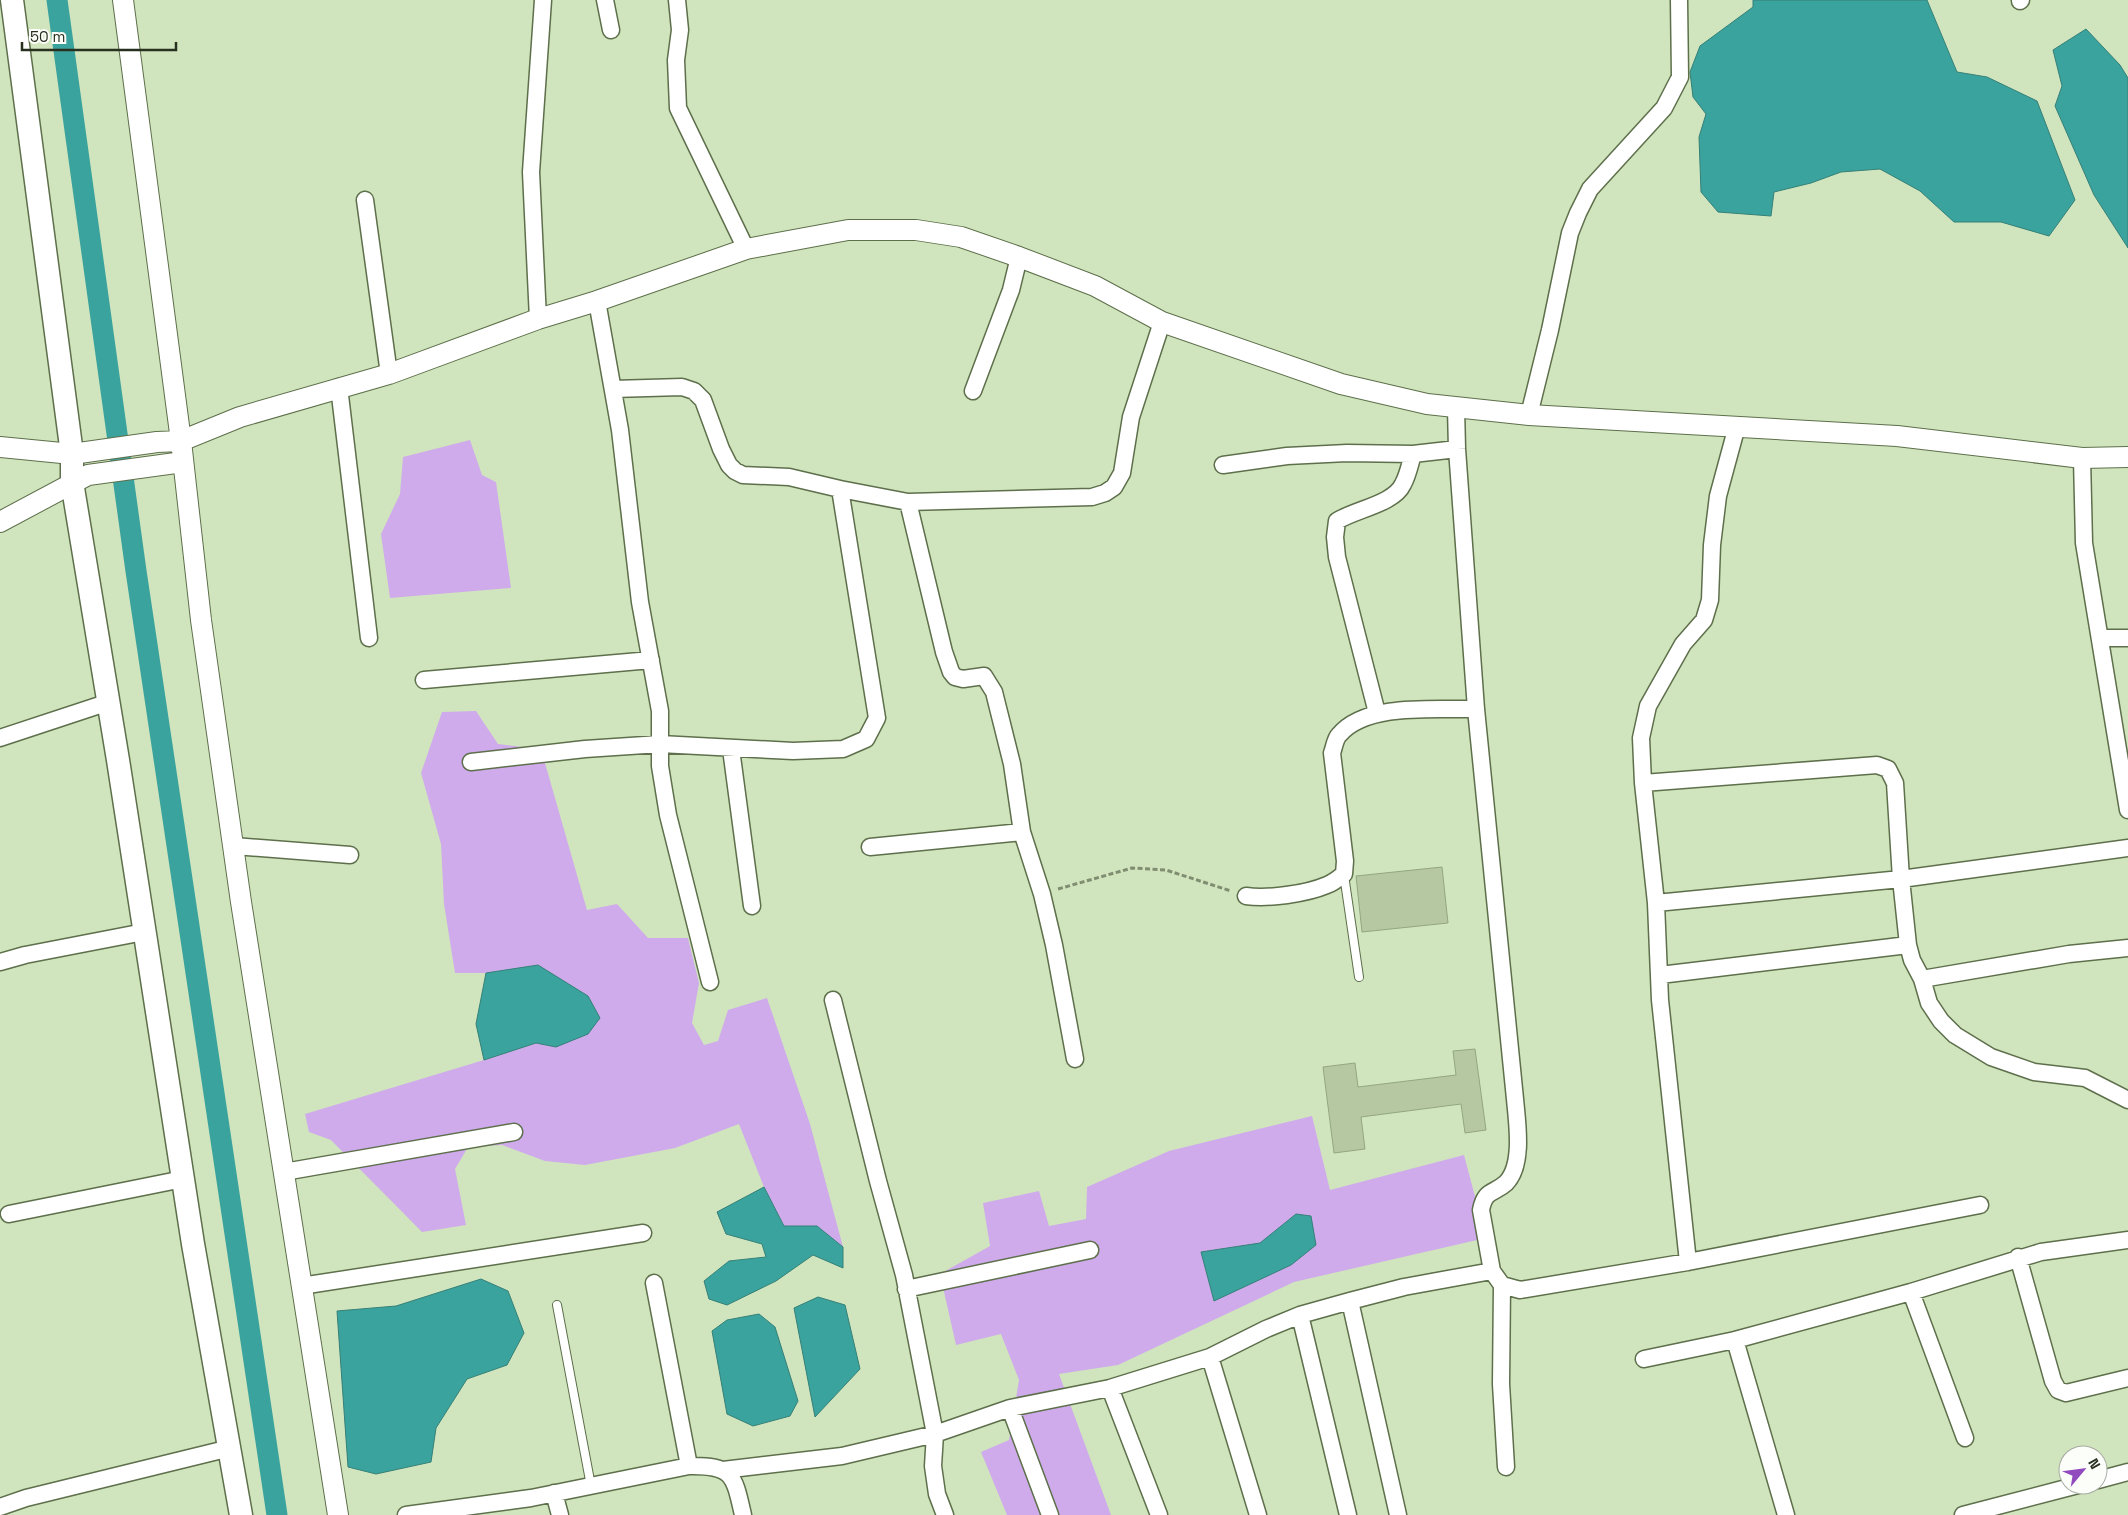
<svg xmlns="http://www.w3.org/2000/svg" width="2128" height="1515" viewBox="0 0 2128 1515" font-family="'Space Grotesk',sans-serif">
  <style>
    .green { fill: #cfabec }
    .water { fill: #3ba39d; stroke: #358078 }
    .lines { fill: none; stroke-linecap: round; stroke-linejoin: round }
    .canal { stroke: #3ba39d; stroke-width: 21 }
    .building { fill: #b5c8a1; stroke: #93a681 }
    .service-casing { stroke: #5d6f4b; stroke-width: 10 }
    .minor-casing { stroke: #5d6f4b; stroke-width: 19 }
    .tertiary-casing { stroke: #5d6f4b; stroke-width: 22 }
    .secondary-casing { stroke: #5d6f4b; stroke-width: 25 }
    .path { stroke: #7f8e71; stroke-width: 3; stroke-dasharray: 5 2.5; stroke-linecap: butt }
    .service { stroke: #fff; stroke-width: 8 }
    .minor { stroke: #fff; stroke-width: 16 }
    .tertiary { stroke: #fff; stroke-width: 20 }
    .secondary { stroke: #fff; stroke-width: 22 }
  </style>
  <rect width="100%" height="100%" fill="#d0e5bd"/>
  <path class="green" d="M470 440 482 475 496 482 511 588 390 598 381 534 400 494 403 457Z
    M476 711 498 744 541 749 587 910 617 904 648 938H688L699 983 692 1023 704 1045 718 1041 728 1010 767 998 810 1124 843 1247 817 1226H784L764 1187 739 1124 675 1148 585 1165 545 1161 502 1145 468 1147 455 1169 466 1225 422 1232 331 1140 309 1132 305 1114 484 1060 536 1043 556 1047 538 965 486 973H455L444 904 441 844 421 773 442 712Z
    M1312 1116 1330 1190 1464 1155 1486 1238 1294 1282 1118 1365 1059 1374 1111 1515H1007L981 1452 1009 1440 1019 1380 1001 1334 956 1345 940 1274 990 1246 983 1203 1039 1191 1049 1226 1086 1219 1087 1187 1169 1151Z"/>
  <path class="water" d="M1753 0H1927L1957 72 1987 77 2037 101 2075 200 2049 236 2001 222H1954L1920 191 1880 169 1841 172 1811 183 1774 192 1771 216 1718 212 1701 192 1699 137 1706 114 1693 97 1690 72 1700 46 1753 7Z
    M2086 29 2120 65 2128 78V248L2094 195 2055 106 2062 86 2053 50Z
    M538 965 588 996 600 1018 588 1034 556 1047 536 1043 484 1060 476 1024 486 973Z
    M764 1187 784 1226H817L843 1247V1268L813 1255 776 1281 727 1305 709 1299 704 1281 729 1261 766 1257 762 1244 726 1234 717 1212Z
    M1296 1214 1311 1216 1316 1245 1291 1265 1214 1301 1201 1252 1260 1243Z
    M481 1279 508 1291 524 1333 507 1365 467 1379 436 1428 431 1462 376 1474 348 1467 337 1311 396 1306Z
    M818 1297 845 1305 860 1369 815 1417 794 1308Z
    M759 1314 775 1327 798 1401 790 1416 753 1426 727 1414 712 1331 727 1320Z"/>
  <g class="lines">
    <path class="canal" d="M57 0 136 571 277 1515"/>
  </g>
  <path class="building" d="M1442 867 1448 923 1362 932 1356 876Z
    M1475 1049 1486 1130 1465 1133 1461 1104 1361 1117 1365 1149 1334 1153 1323 1067 1355 1063 1358 1087 1456 1075 1453 1051Z"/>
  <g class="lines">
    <defs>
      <path id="service" d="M1344 875 1359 977
        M557 1305 591 1486"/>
      <path id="minor" d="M605 0 611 30
        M677 0 680 30 676 60 678 108 746 249
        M2020 1 2021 0
        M365 200 389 374
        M597 301 620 430 640 602 660 711V766L668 815 710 982
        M538 319 531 172 543 0
        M339 387 369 638
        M973 391 1011 290 1019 257
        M1456 408 1457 449 1476 709 1515 1099C1517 1122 1524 1165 1506 1183 1494 1194 1485 1189 1481 1210L1492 1271 1502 1285 1520 1290 1688 1262 1980 1205
        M1529 415 1550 330 1570 233 1578 213 1590 189 1664 108 1680 77 1679 0
        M2082 458 2084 543 2128 810
        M1223 465 1287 456 1347 453 1413 454
        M840 489 908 502 1092 497 1105 493 1114 487 1122 473 1131 417 1162 322
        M908 502 944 652 951 672 955 677 963 679 984 676 994 692 1012 764 1022 832 1042 894 1054 945 1075 1059
        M2100 638H2128
        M424 680 651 660
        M1377 713 1337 557 1335 537 1337 521C1356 509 1394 504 1403 484 1408 475 1410 464 1413 454L1457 449
        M0 738 109 702
        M731 749 752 906
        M471 762 585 749 660 744 793 751 843 749 866 739 877 718 840 489 789 477 743 475 735 471 729 465 721 449 703 400 694 391 682 387 613 389
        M1643 783 1877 765 1888 769 1895 783 1901 879 1908 945 1912 960 1922 979 1929 1003 1941 1021 1955 1035 1991 1057 2034 1072 2085 1078 2128 1100
        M234 846 350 855
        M870 847 1022 832
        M1246 896C1268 899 1306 894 1327 885 1333 883 1339 878 1344 874L1345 861 1332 753C1334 748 1335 739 1339 735 1366 702 1437 710 1476 709
        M1656 903 1901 879 2128 848
        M0 962 25 955 144 932
        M1660 975 1908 945
        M1922 979 2069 954 2128 948
        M833 1000 878 1181 904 1275 935 1434 933 1466 937 1494 945 1515
        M284 1172 514 1132
        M9 1214 183 1179
        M2018 1257 2053 1381 2058 1390 2066 1393 2128 1378
        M1688 1262 1660 1000 1656 903 1643 783 1641 738 1648 706 1683 644 1704 620 1710 600 1712 545 1718 496 1737 426
        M654 1283 689 1466
        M1502 1285 1501 1384 1506 1467
        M301 1286 643 1233
        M906 1289 1090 1250
        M1911 1292 1965 1438
        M1350 1301 1398 1515
        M1300 1315 1348 1515
        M1735 1340 1786 1515
        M1210 1357 1258 1515
        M1644 1359 1735 1340 1911 1292 2041 1252 2128 1240
        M1110 1388 1159 1515
        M1010 1408 1050 1515
        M723 1470 842 1456 935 1434 1010 1408 1110 1388 1210 1357 1266 1329 1300 1315 1350 1301 1404 1287 1492 1271
        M2098 1480 2128 1472
        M554 1493 560 1515
        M0 1507 26 1498 230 1448
        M406 1515 531 1498 689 1466C733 1465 734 1475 743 1515
        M1963 1515 2078 1485"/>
      <path id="tertiary" d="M123 0 181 441 201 620 241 902 338 1515
        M0 447 72 454 157 442 181 441 240 417 389 374 538 319 597 301 746 249 848 230H916L961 237 1019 257 1095 286 1162 322 1341 384 1427 404 1529 415 1897 436 2082 458 2128 457
        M0 522 88 475 183 462"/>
      <path id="secondary" d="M12 0 72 454V482L118 760 193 1244 241 1515"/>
    </defs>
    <use href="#service" class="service-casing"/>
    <use href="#minor" class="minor-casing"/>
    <use href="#tertiary" class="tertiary-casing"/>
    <use href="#secondary" class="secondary-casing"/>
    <path class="path" d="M1058 889 1132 868 1166 870 1231 891"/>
    <use href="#service" class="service"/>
    <use href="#minor" class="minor"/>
    <use href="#tertiary" class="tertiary"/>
    <use href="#secondary" class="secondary"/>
  </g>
  <g transform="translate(2083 1470) rotate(61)"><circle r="24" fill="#fcfefa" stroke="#a7aca3"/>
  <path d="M0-4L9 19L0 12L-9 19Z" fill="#914bbf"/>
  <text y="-8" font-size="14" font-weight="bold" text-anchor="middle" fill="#283020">N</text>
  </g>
  <path d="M22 42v8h154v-8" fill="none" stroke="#283020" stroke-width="2.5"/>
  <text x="30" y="42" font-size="15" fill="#283020" stroke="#fcfefa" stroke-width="4" paint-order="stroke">50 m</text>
</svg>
